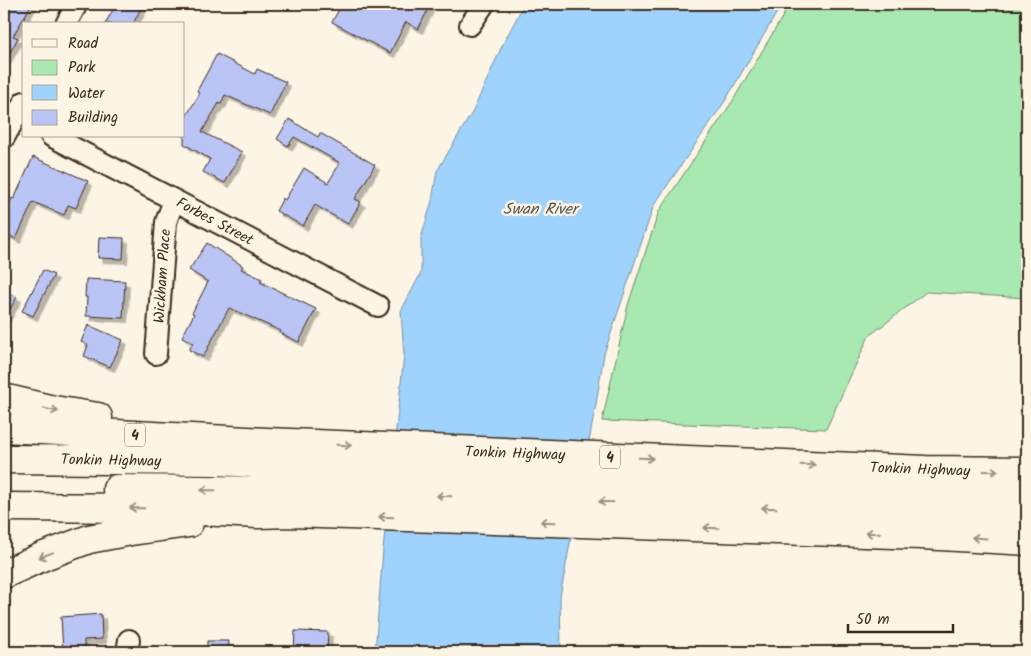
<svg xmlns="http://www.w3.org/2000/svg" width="1031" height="656" viewBox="0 0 1031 656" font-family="Kalam,sans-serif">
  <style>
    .green { fill: #a8e8b1; stroke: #728968 }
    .water { fill: #9fd3fd; stroke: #778fa4 }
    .building { fill: #bac4f5; stroke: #3b2a1e; filter: url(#shadow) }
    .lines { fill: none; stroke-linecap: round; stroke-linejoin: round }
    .minor-casing { stroke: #3b2a1e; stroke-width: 24 }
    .highway-casing { stroke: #3b2a1e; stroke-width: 31 }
    .minor { stroke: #fcf5e5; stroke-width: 20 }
    .highway { stroke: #fcf5e5; stroke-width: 28 }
    .oneway { stroke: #9c9082 }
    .labels { text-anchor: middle; stroke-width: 5; stroke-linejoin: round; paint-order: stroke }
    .shield { fill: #fcf5e5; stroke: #75675a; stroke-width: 1 }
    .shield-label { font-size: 14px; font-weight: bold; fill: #3b2a1e }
    .street-label { font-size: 15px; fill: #3b2a1e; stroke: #fcf5e5 }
    .water-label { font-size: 16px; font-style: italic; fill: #545456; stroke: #fcf5e5 }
  </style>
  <defs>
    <filter id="shadow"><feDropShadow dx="4.5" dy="4.5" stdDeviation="0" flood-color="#0004"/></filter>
  </defs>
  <rect width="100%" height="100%" fill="#fcf5e5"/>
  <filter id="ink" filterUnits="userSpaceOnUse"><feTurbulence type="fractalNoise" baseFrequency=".02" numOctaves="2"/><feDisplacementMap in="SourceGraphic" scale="10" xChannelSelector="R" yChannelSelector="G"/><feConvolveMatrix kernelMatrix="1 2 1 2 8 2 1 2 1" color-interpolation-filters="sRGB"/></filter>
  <g filter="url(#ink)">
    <path class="green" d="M790 4H1027V298L926 292 869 336 826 429 602 421 628 305 659 211 732 102Z"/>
    <path class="water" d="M524 4H782L725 101 654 205 604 354 596 404 560 597 561 652H375L383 550 404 355 401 311 421 273V238L432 201 437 171 473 111 503 44Z"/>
    <path class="building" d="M4 4H32L13 36 18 38 4 63Z
      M116 4H143L133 24H105Z
      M342 4H431L418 29 406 22 390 53 332 22Z
      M217 54 255 74 257 69 286 82 270 115 225 95 221 104 219 103 202 132 242 152 225 183 203 172 210 159 184 144V120L200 93 197 91Z
      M289 119 318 137 320 133 375 165 355 199 361 202 348 224 315 205 303 226 276 211 283 198 285 200 304 168 328 183 340 163 294 137 288 146 277 139Z
      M33 157 88 181 76 208 68 205 64 215 33 202 16 239 4 233V216L12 198 14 199Z
      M99 237 124 238 123 259 98 258Z
      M207 243 243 266 241 269 262 279 260 282 316 309 299 342 280 333 281 331 229 308 203 357 189 350 193 343 182 337 194 314 192 313 208 282 189 270Z
      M43 270 54 275 33 316 22 311Z
      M86 279 125 281 123 318 86 316 87 297H85Z
      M4 290 17 297 4 320Z
      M88 325 123 340 110 367 84 356 88 345 81 342Z
      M101 614 102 639 84 640V652H63L61 617Z
      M295 631 328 632 327 652H294Z
      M207 641H229L228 652H207Z"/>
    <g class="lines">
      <defs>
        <path id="minor" d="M66 24 77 4
          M470 25 484 4
          M51 136 378 306
          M4 138 24 102
          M156 354 166 222 174 200
          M127 652 129 640"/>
        <path id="highway" d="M4 398 54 410 98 417
          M4 428 267 442 925 470 1027 471
          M4 459 215 461 924 490 1001 496H1027
          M117 489 292 491 923 513 1027 519
          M4 507 141 508 258 514 291 513 922 535 1027 541
          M4 574 44 556 89 539 131 531 189 523"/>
      </defs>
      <use href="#minor" class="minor-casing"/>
      <use href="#highway" class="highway-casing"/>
      <use href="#minor" class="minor"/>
      <use href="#highway" class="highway"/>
    </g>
    <defs><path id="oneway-shaft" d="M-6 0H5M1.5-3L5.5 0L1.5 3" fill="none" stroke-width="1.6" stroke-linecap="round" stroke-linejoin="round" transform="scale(1.25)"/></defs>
    <g class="oneway">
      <use href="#oneway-shaft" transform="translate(51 410) rotate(12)"/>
      <use href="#oneway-shaft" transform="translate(344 445) rotate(2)"/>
      <use href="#oneway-shaft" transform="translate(646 458) rotate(2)"/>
      <use href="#oneway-shaft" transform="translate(808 465) rotate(2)"/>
      <use href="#oneway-shaft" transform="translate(991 471)"/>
      <use href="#oneway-shaft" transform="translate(208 490) rotate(-179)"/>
      <use href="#oneway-shaft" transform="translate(444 496) rotate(-178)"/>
      <use href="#oneway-shaft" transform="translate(606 502) rotate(-178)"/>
      <use href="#oneway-shaft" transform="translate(137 508) rotate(-179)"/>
      <use href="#oneway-shaft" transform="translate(769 508) rotate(-178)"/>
      <use href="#oneway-shaft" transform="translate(386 517) rotate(-178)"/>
      <use href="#oneway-shaft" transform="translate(548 522) rotate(-178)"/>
      <use href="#oneway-shaft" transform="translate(711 528) rotate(-178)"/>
      <use href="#oneway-shaft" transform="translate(873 533) rotate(-178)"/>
      <use href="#oneway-shaft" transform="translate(979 538) rotate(-176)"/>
      <use href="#oneway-shaft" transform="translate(46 555) rotate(159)"/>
    </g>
  </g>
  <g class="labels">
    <g class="shield">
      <rect x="125" y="423.5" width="20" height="23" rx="4"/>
      <rect x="600" y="445.5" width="20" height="23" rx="4"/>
    </g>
    <g class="shield-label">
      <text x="135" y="440">4</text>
      <text x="610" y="462">4</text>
    </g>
    <g class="street-label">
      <text transform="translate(215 221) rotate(28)" y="5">Forbes Street</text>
      <text transform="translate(162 276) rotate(-86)" y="5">Wickham Place</text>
      <text transform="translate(515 453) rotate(2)" y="5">Tonkin Highway</text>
      <text transform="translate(111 460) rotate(1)" y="5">Tonkin Highway</text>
      <text transform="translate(920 469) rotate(2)" y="5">Tonkin Highway</text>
    </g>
    <g class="water-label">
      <text x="540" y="214">Swan River</text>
    </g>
  </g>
  <rect width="1031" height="656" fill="none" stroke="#fcf5e5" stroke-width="20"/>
  <rect x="10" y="10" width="1011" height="636" fill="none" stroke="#3b2a1e" stroke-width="2" filter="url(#ink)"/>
  <rect x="22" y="22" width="162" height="115" fill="#fcf5e5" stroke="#afa495"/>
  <rect x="32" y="39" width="25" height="8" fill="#fcf5e5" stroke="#afa495"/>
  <text x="68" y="48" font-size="15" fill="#3b2a1e">Road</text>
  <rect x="32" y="60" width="25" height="15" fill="#a8e8b1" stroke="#afa495"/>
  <text x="68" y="72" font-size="15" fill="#3b2a1e">Park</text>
  <rect x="32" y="85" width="25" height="15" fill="#9fd3fd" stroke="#afa495"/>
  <text x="68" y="98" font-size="15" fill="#3b2a1e">Water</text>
  <rect x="32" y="110" width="25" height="15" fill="#bac4f5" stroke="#afa495"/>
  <text x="68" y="122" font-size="15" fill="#3b2a1e">Building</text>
  <path d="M848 624v8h105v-8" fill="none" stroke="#3b2a1e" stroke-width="2.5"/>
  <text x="856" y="624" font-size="15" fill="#3b2a1e" stroke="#fcf5e5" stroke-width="4" paint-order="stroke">50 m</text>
</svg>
